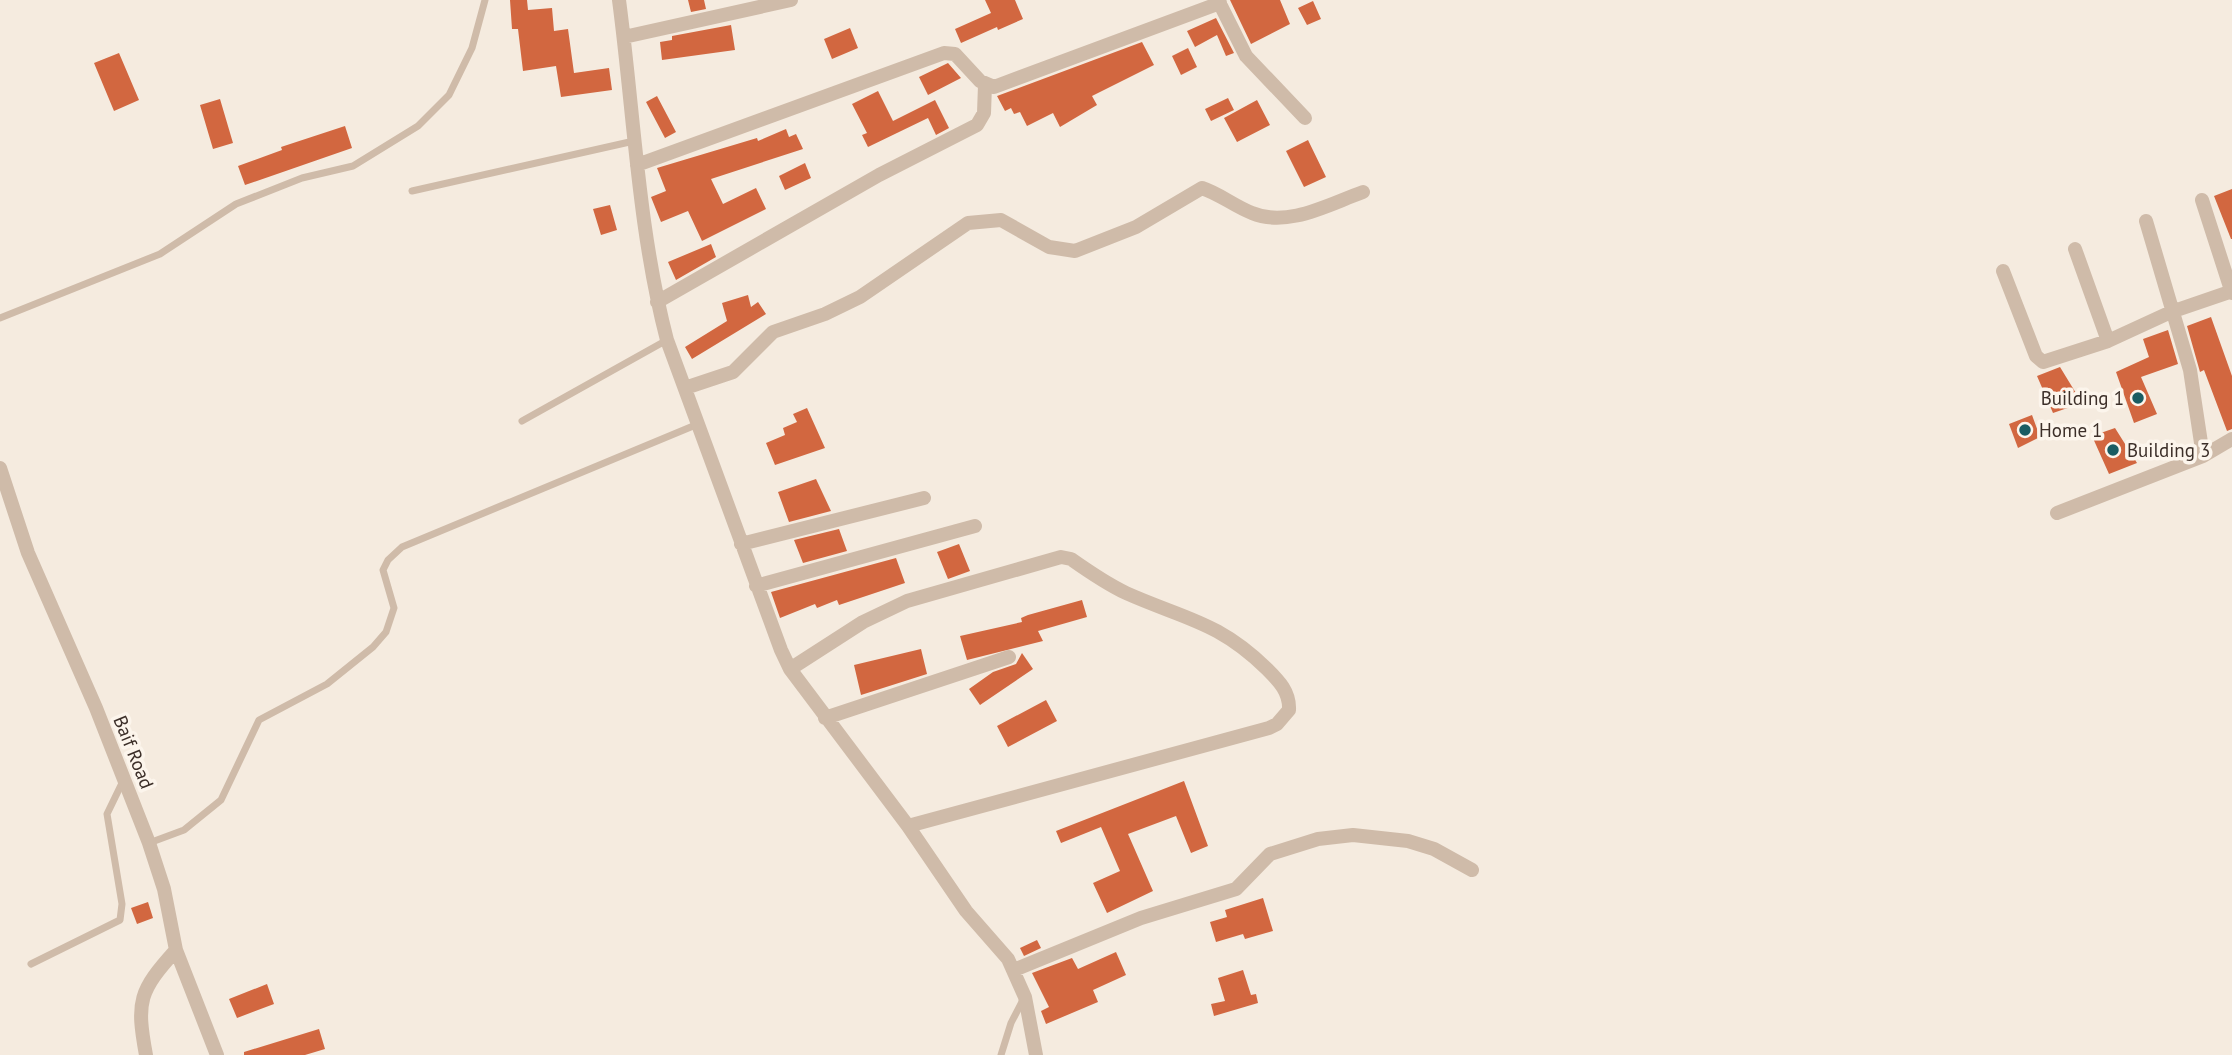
<svg xmlns="http://www.w3.org/2000/svg" width="2232" height="1055" viewBox="0 0 2232 1055" font-family="'PT Sans',sans-serif">
  <style>
    .building { fill: #d26740 }
    .lines { fill: none; stroke-linecap: round; stroke-linejoin: round }
    .service { stroke: #cfbba9; stroke-width: 7 }
    .minor { stroke: #cfbba9; stroke-width: 14 }
    .poi-dot { fill: #1a5c62; stroke: #fcf5ec; stroke-width: 2.5 }
    .labels { text-anchor: middle; stroke-width: 7; stroke-linejoin: round; paint-order: stroke }
    .poi-label { font-size: 19px; fill: #3c2f29; stroke: #fcf5ec; text-anchor: start }
    .street-label { font-size: 19px; fill: #3c2f29; stroke: #fcf5ec }
  </style>
  <rect width="100%" height="100%" fill="#f5ebdf"/>
  <path class="building" d="M510 0H527L528 10 552 8 554 31 568 29 574 73 609 68 612 90 561 97 556 66 523 71 518 29H512Z
    M688 0H704L706 9 691 12Z
    M985 0H1015L1023 19 998 30 997 27 961 43 955 29 991 13Z
    M1230 0H1280L1290 24 1251 44Z
    M1313 1 1321 19 1307 25 1298 8Z
    M1216 18 1234 53 1226 56 1217 35 1195 47 1187 31Z
    M731 25 735 50 662 60 660 42 672 40V36Z
    M850 28 858 48 832 59 824 39Z
    M1142 42 1154 65 1092 96 1097 105 1060 127 1053 113 1027 126 1020 112 1014 114 1011 108 1005 111 997 96Z
    M1188 48 1197 67 1181 75 1172 56Z
    M119 53 139 100 114 111 94 63Z
    M948 63 961 78 928 95 919 77Z
    M878 91 893 121 935 100 949 128 936 135 928 118 868 147 862 135 867 133 852 104Z
    M657 96 676 132 665 138 646 102Z
    M1228 98 1234 110 1211 121 1205 109Z
    M220 99 233 143 213 149 200 105Z
    M1257 100 1270 125 1237 142 1224 118Z
    M345 126 352 148 245 185 238 166 282 150 281 147Z
    M786 129 789 137 796 134 803 149 711 179 723 204 756 188 766 209 702 241 688 211 661 222 651 197 666 191 657 168 757 138 758 141Z
    M1308 140 1326 177 1304 187 1286 151Z
    M805 163 811 178 785 190 779 176Z
    M2232 189V239H2231L2214 196Z
    M610 205 617 230 601 235 593 209Z
    M711 244 716 257 676 280 668 262Z
    M748 295 751 307 758 302 766 314 692 359 685 347 727 321 722 303Z
    M2211 317 2232 376V429L2227 431 2204 370 2200 372 2187 326Z
    M2168 330 2178 364 2141 377 2157 414 2134 423 2116 372 2149 357 2143 339Z
    M2060 367 2082 403 2053 413 2037 376Z
    M807 408 825 448 775 465 766 443 785 435 783 428 797 422 793 414Z
    M2032 415 2040 437 2018 448 2009 424Z
    M2115 428 2137 463 2109 474 2092 436Z
    M816 479 831 511 789 522 778 492Z
    M839 529 847 551 803 563 794 540Z
    M959 544 970 571 948 579 937 552Z
    M896 558 905 583 839 605 837 600 817 608 815 604 780 618 771 592Z
    M1082 600 1087 617 1038 631 1043 641 967 660 960 636 1022 622 1021 618 1028 615Z
    M921 649 927 674 861 695 854 665Z
    M1022 653 1033 669 980 705 969 689 993 672 1016 664Z
    M1046 700 1057 721 1008 747 997 726Z
    M1184 781 1208 846 1191 853 1176 816 1128 834 1153 891 1107 913 1093 883 1120 871 1101 827 1061 843 1056 831Z
    M1263 898 1273 931 1245 939 1243 934 1216 942 1210 922 1227 917 1225 910Z
    M148 902 153 918 137 924 131 908Z
    M1037 940 1041 948 1024 956 1020 948Z
    M1116 952 1126 975 1093 990 1098 1002 1046 1024 1041 1011 1049 1007 1032 973 1072 958 1078 969Z
    M1243 970 1251 995 1256 994 1258 1003 1214 1016 1211 1004 1225 1001 1218 978Z
    M267 984 274 1004 237 1018 229 999Z
    M319 1029 325 1049 305 1055H244V1052Z"/>
  <g class="lines">
    <path class="service" d="M412 191 634 141
      M0 318 160 254 236 204 302 178 353 166 418 126 449 95 472 48 485 0
      M522 421 667 340
      M149 843 184 830 221 800 259 720 327 684 373 647 386 632 394 608 383 570 388 560 402 547 698 424
      M31 964 120 920 122 904 107 814 123 781
      M1001 1055 1011 1023 1024 998"/>
    <path class="minor" d="M619 0C634 113 638 229 667 340L781 650 790 669 908 826 966 911 1008 959 1025 997 1036 1055
      M1218 0 1246 56 1305 118
      M624 37 791 0
      M637 165 944 53 955 54 980 81 994 87 1220 3
      M2202 200 2232 293
      M2146 221 2190 370 2203 456
      M2075 249 2108 341
      M2003 271 2036 356 2043 362 2108 341 2171 312 2232 291
      M657 302 879 175 977 125 984 113 985 85
      M685 388 733 372 773 332 825 314 860 297 968 223 1001 220 1049 247 1075 251 1136 227 1202 188C1220 194 1234 206 1252 213 1288 228 1329 204 1363 192
      M0 468 28 553 96 708 149 843 164 889 176 950 217 1055
      M2057 513 2203 456 2232 439
      M741 544 924 498
      M756 586 975 526
      M790 669 863 622 907 601 1061 557 1071 559C1088 571 1107 584 1126 593 1184 619 1218 621 1267 669 1279 681 1290 692 1289 710L1277 724 1269 728 908 826
      M825 718 1009 657
      M1014 970 1141 918 1236 889 1270 854 1318 839 1353 835 1408 841 1434 849 1472 870
      M146 1055C136 1001 139 991 176 950"/>
  </g>
  <g class="poi-dot">
    <circle cx="2138" cy="398" r="7"/>
    <circle cx="2025" cy="430" r="7"/>
    <circle cx="2113" cy="450" r="7"/>
  </g>
  <g class="labels">
    <g class="poi-label">
      <text x="2124" y="405" text-anchor="end">Building 1</text>
      <text x="2039" y="437">Home 1</text>
      <text x="2127" y="457">Building 3</text>
    </g>
    <g class="street-label">
      <text transform="translate(134 752) rotate(68)" y="7">Baif Road</text>
    </g>
  </g>
</svg>
